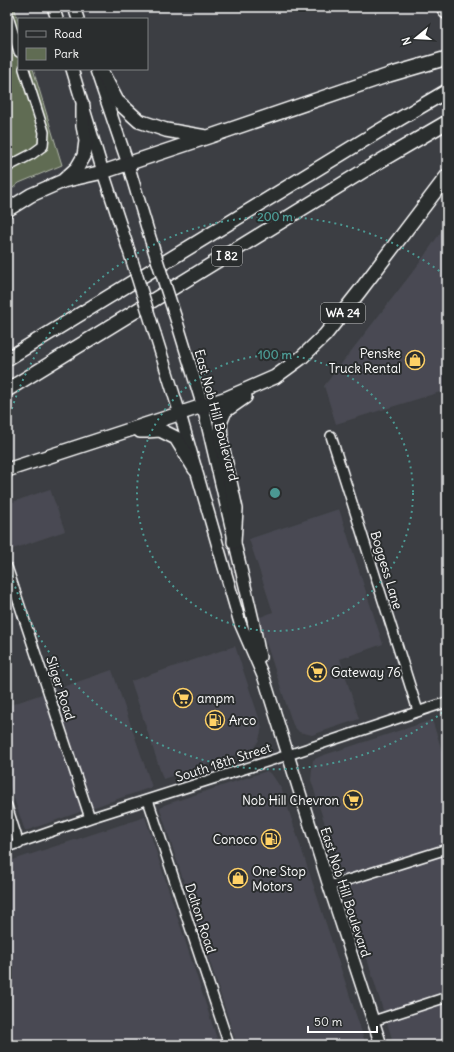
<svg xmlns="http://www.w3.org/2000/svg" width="454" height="1052" viewBox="0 0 454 1052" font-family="Delius,sans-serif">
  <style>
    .built { fill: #494a52 }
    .green { fill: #606c53; stroke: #b0b6a9 }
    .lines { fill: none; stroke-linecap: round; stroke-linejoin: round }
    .minor-casing { stroke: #fff; stroke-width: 12 }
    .major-casing { stroke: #fff; stroke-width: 14 }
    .highway-casing { stroke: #fff; stroke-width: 16 }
    .minor { stroke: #2a2d2e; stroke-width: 9 }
    .major { stroke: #2a2d2e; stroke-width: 11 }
    .highway { stroke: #2a2d2e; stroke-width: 13 }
    .major-bridge-casing { stroke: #fff; stroke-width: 14; stroke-linecap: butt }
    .major-bridge { stroke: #2a2d2e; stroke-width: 11 }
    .ring { fill: none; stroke: #4b9892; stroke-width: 2; stroke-dasharray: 2 4 }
    .labels { text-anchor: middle; stroke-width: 4; stroke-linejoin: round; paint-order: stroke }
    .shield { fill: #2a2d2e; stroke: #bfc0c0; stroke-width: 1 }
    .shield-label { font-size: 12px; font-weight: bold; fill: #fff }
    .poi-label { font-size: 13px; fill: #fff; stroke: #2a2d2e; text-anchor: start }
    .street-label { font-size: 13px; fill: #fff; stroke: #2a2d2e }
    .centre { fill: #4b9892; stroke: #2a2d2e; stroke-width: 2 }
    .ring-label { font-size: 12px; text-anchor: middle; font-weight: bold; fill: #4b9892; stroke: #2a2d2e; stroke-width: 4; stroke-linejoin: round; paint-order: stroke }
  </style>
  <rect width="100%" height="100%" fill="#3c3e43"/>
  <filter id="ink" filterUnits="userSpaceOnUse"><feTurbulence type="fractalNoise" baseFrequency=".025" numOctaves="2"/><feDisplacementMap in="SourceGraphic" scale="8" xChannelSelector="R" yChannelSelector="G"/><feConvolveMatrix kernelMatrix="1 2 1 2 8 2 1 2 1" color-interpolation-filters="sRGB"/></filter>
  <g filter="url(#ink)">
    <path class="built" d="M447 223V390L336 424 324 386 418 265Z
      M50 489 65 531 7 551V504Z
      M339 509 383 644 340 659 359 719 312 735 299 732 293 725 258 618 273 612 249 539Z
      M235 646 262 727 259 740 253 749 163 779 131 681Z
      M112 670 152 787 25 831 7 778V706Z
      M432 720 447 766V1045H394L311 780 313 760 321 756Z
      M267 771 273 776 282 790 366 1045H237L160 809 164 805Z
      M145 817 219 1045H7V862Z"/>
    <path class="green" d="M7 7H14L19 23V69H33L62 165 19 183 7 193Z"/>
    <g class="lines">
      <defs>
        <path id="minor" d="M441 7 444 13 447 15
          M7 13 19 52
          M7 167 32 154 43 146 44 132 24 69
          M331 436 418 711
          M7 567 90 818
          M148 800 229 1045
          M7 806 19 844
          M7 847 90 818 288 755 447 702
          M329 886 447 849
          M373 1021 447 997"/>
        <path id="major" d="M53 7 57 19
          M74 7 78 19
          M72 69 103 172 129 251
          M96 70 128 164 151 241
          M177 322 203 407 253 620 260 657
          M155 334 180 414 240 623 264 678 329 886 381 1045"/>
        <path id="highway" d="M100 69 117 101 139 121 166 130 206 137
          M64 180 77 168 84 156 86 141 83 126V106
          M7 210 31 195 63 181 103 172 208 137 389 75 447 58
          M7 359 379 131 447 91
          M7 390 370 167 447 122
          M140 431H146L160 430 176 438 195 469
          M7 470 227 398 275 377 301 358 325 335 359 292 447 176
          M234 542 236 509 221 441 220 423 225 411 245 397"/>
      </defs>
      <use href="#minor" class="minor-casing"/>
      <use href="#major" class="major-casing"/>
      <use href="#highway" class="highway-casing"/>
      <use href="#minor" class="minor"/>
      <use href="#major" class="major"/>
      <use href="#highway" class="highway"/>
      <defs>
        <path id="major-bridge" d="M151 241 177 322
          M129 251 155 334"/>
      </defs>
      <use href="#major-bridge" class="major-bridge-casing"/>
      <use href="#major-bridge" class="major-bridge"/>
    </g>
  </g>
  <g class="ring">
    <circle cx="275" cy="493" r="138"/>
    <path d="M447 709A276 276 0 0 1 7 560M7 426A276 276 0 0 1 447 277"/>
  </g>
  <defs>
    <symbol id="shop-ring" viewBox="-11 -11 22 22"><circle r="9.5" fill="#2a2d2e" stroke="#ffd166" stroke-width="1.5"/><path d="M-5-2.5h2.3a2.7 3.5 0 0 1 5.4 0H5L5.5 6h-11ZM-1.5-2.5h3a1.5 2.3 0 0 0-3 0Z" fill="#ffd166"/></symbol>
    <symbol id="supermarket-ring" viewBox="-11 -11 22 22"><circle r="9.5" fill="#2a2d2e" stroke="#ffd166" stroke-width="1.5"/><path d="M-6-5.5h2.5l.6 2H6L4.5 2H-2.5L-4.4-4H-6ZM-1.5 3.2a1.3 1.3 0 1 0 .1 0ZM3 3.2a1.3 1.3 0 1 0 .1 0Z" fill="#ffd166"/></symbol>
    <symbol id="fuel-ring" viewBox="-11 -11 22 22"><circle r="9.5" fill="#2a2d2e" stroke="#ffd166" stroke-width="1.5"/><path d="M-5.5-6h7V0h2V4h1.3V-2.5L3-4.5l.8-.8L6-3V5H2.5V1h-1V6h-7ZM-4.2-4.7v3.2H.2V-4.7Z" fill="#ffd166"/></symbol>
  </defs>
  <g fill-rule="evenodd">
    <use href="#shop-ring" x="404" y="349" width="22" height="22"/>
    <use href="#supermarket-ring" x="306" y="661" width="22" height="22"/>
    <use href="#supermarket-ring" x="172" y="687" width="22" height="22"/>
    <use href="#fuel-ring" x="204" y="709" width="22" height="22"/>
    <use href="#supermarket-ring" x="342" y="789" width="22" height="22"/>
    <use href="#fuel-ring" x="260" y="828" width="22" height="22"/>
    <use href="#shop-ring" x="227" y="867" width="22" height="22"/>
  </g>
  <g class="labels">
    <g class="shield">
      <rect x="212" y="246" width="30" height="20" rx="3"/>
      <rect x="321" y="303" width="44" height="20" rx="3"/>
    </g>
    <g class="shield-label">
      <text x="227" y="260">I 82</text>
      <text x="343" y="317">WA 24</text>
    </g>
    <g class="poi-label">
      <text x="401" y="358" text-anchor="end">Penske<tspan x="401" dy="15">Truck Rental</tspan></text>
      <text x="331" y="677">Gateway 76</text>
      <text x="197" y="703">ampm</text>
      <text x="229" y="725">Arco</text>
      <text x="339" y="805" text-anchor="end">Nob Hill Chevron</text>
      <text x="257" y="844" text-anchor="end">Conoco</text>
      <text x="252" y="876">One Stop<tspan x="252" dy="15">Motors</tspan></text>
    </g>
    <g class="street-label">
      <text transform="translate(217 415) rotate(75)" y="5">East Nob Hill Boulevard</text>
      <text transform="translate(387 570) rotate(73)" y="5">Boggess Lane</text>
      <text transform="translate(61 688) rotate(72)" y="5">Sliger Road</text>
      <text transform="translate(223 762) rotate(-18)" y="5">South 18th Street</text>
      <text transform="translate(346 892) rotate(72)" y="5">East Nob Hill Boulevard</text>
      <text transform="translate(201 918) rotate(72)" y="5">Dalton Road</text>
    </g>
  </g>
  <circle cx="275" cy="493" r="6" class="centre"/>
  <g class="ring-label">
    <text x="275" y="221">200 m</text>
    <text x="275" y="359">100 m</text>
  </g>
  <rect width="454" height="1052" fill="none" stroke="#2a2d2e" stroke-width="24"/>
  <rect x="12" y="12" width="430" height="1028" fill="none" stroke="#fff" stroke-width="1.5" filter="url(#ink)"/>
  <rect x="18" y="18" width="130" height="52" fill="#2a2d2e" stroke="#7f8182"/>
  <rect x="26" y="31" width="20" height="6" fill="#2a2d2e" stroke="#7f8182"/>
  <text x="54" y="38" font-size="12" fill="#ffffff">Road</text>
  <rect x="26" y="48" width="20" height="12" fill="#606c53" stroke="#7f8182"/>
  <text x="54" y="58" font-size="12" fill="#ffffff">Park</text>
  <g transform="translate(416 38) rotate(252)" stroke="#2a2d2e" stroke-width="3" paint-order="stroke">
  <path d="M0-3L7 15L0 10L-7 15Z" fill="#ffffff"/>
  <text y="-6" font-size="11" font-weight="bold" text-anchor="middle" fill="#ffffff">N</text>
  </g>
  <path d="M308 1026v6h69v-6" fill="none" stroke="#ffffff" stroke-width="2"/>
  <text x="314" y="1026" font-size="12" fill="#ffffff" stroke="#2a2d2e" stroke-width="3" paint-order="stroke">50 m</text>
</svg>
